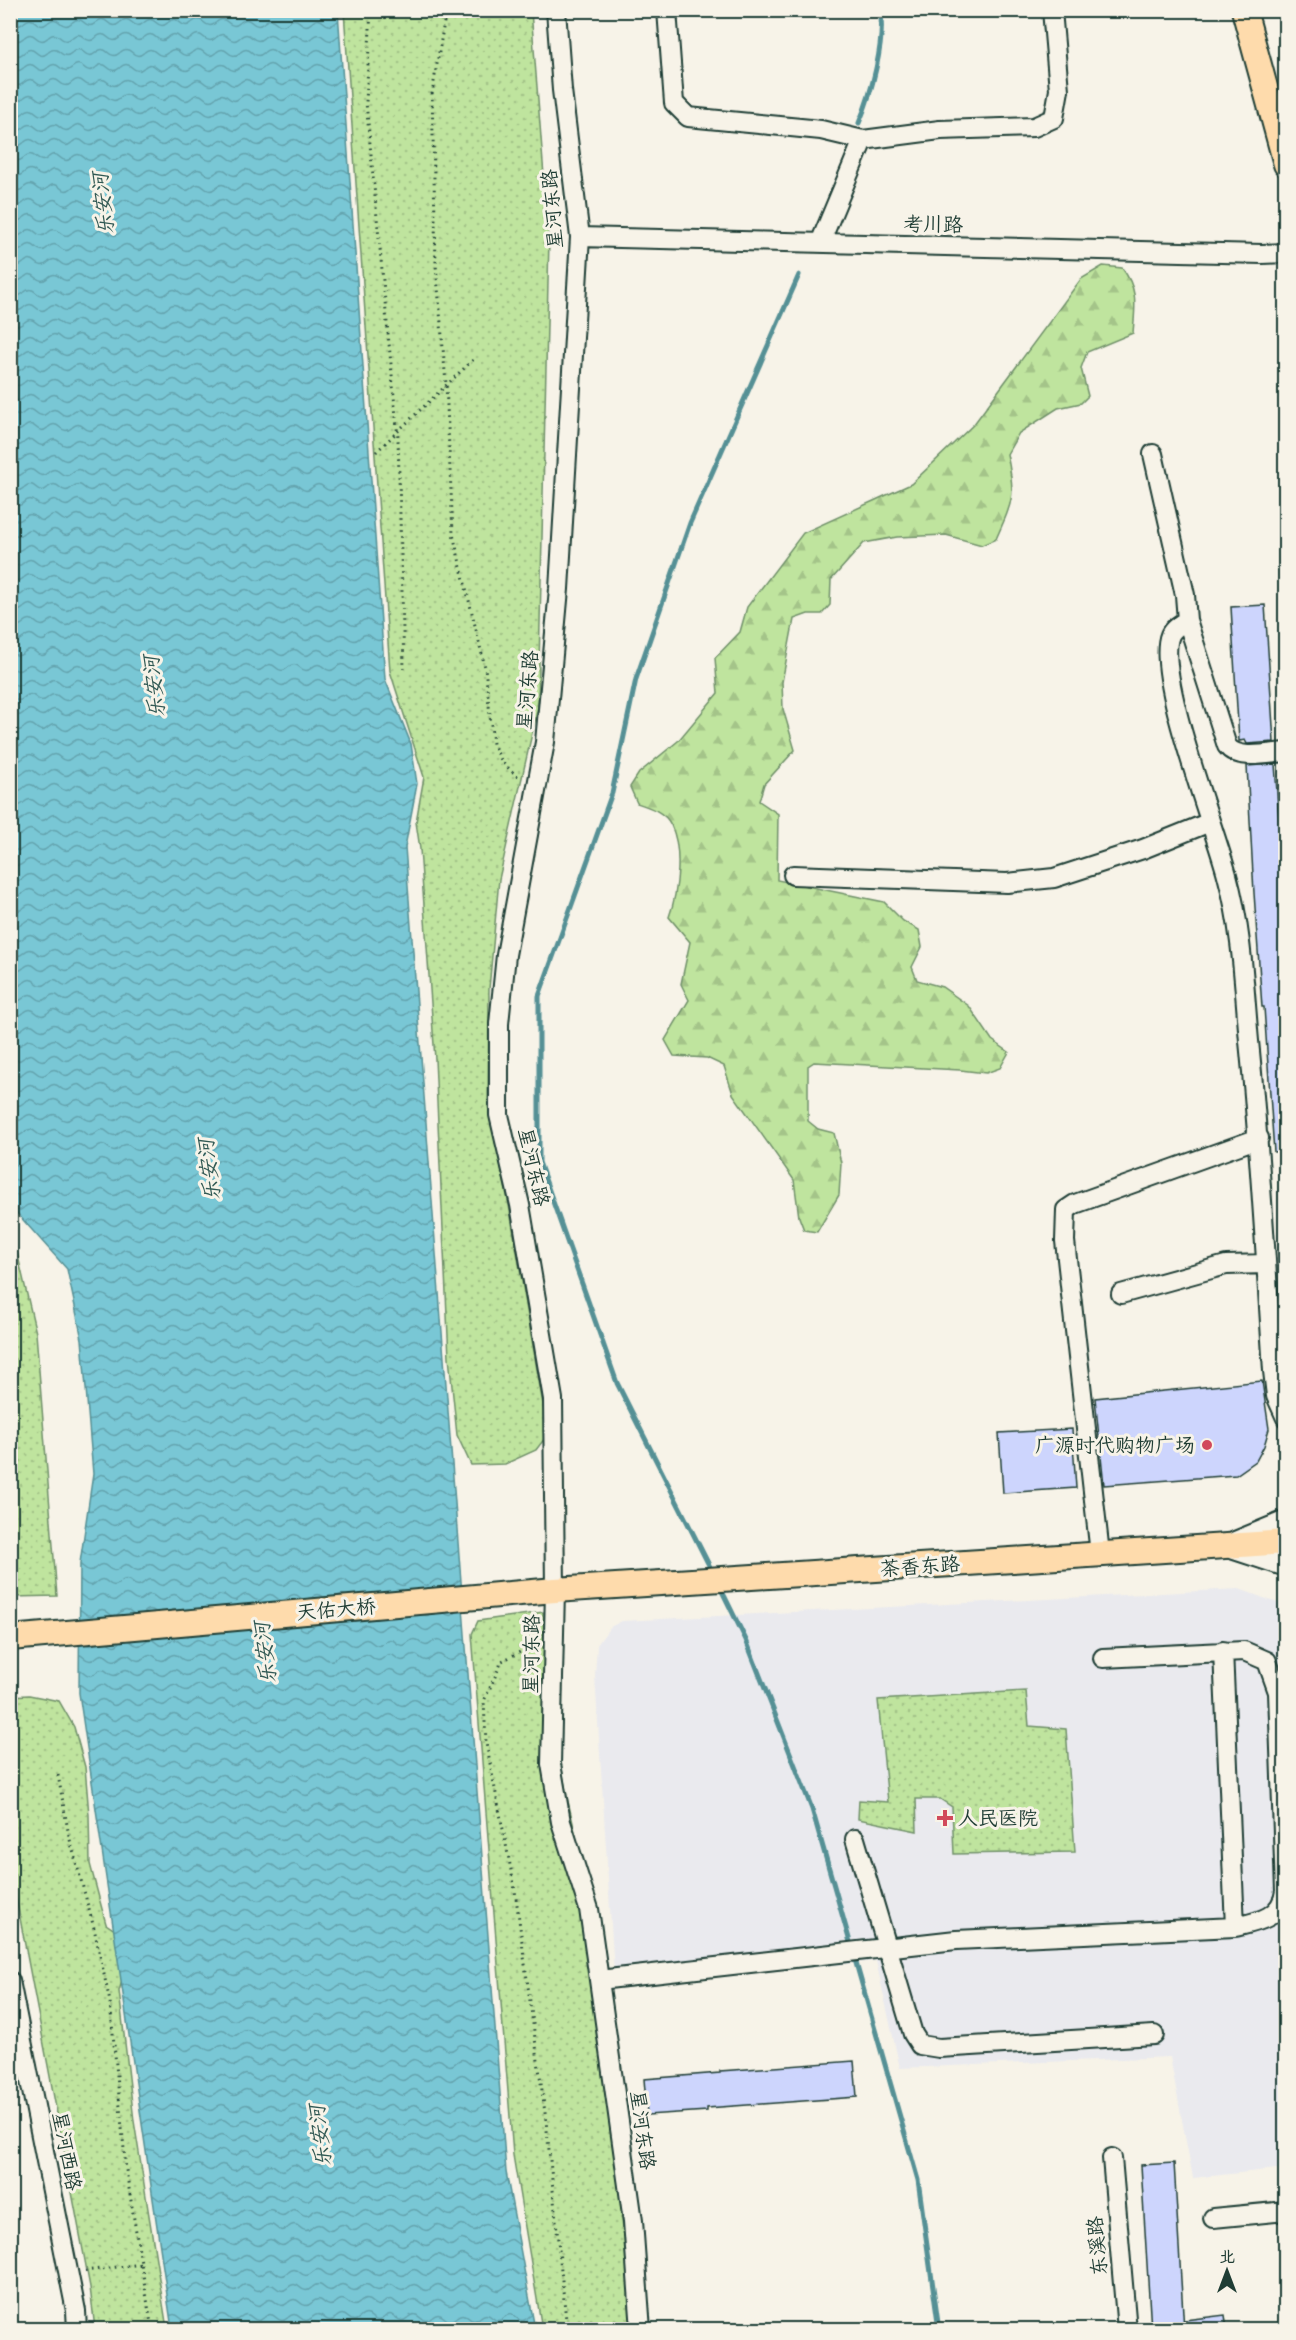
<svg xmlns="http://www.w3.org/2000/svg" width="1296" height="2340" viewBox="0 0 1296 2340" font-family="'Balsamiq Sans','LXGW WenKai TC',sans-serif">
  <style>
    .built { fill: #eaeaee }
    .forest { fill: url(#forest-firs); stroke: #6f9069; stroke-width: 1.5 }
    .park { fill: url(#park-dots); stroke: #6f9069; stroke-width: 1.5 }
    .water { fill: url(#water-waves); stroke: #559095; stroke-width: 1.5 }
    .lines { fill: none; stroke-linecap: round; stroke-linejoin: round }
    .stream { stroke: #559095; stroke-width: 5 }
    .building { fill: #cdd5fd; stroke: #1f3d34; stroke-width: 1.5 }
    .minor-casing { stroke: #1f3d34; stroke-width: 22 }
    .major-casing { stroke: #1f3d34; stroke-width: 28 }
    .path { stroke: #1f3d34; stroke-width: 3; stroke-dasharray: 1.5 4.5; stroke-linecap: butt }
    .minor { stroke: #f7f3e8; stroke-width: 18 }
    .major { stroke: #fedbac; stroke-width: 24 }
    .poi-dot { fill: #d1495b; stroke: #f7f3e8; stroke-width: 2 }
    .labels { text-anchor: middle; stroke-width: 6; stroke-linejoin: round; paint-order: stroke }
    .street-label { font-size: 20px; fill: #1f3d34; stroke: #f7f3e8 }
    .poi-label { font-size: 20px; fill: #1f3d34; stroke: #f7f3e8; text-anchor: end }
    .water-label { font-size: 21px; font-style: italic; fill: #315954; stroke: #f7f3e8 }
  </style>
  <defs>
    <pattern id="forest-firs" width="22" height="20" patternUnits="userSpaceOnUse" patternTransform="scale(1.5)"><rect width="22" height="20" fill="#bfe49e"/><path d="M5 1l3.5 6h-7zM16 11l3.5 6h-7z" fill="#a4c489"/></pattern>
    <pattern id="park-dots" width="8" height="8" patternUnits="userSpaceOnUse" patternTransform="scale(1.5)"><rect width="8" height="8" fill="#bfe49e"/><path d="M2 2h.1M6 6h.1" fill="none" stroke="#a4c489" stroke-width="1.8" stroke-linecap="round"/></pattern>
    <pattern id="water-waves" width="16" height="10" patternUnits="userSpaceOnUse" patternTransform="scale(1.5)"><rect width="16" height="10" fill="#79c7d5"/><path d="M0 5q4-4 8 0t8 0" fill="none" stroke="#63a3ae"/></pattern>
  </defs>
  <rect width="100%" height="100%" fill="#f7f3e8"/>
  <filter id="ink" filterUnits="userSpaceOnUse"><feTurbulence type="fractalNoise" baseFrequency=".0167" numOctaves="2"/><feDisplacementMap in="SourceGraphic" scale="12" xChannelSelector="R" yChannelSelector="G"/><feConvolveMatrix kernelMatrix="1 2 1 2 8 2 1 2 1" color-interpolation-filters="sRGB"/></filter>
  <g filter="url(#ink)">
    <path class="built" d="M1239 1589 1286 1606 1285 2168 1193 2178 1170 2057 900 2068 876 1961 615 1987 595 1676 597 1645 610 1627 622 1621Z"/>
    <path class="forest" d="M1103 266 1122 268C1139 290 1135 306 1133 333L1087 352 1081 368 1088 396 1081 403 1058 408 1019 433 1007 454C1016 496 1013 501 996 539L982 545 946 535 897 537 864 543 831 580 830 605 822 614H808L794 619 782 682 783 709 795 750 764 784 759 801 778 814 777 880 884 902 903 921 919 930 922 947 912 967 917 980 942 987 969 1006 992 1040 1009 1052 1000 1068 986 1073 960 1070 814 1062 808 1066V1121L818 1129 834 1133 841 1163 839 1195 817 1232 804 1230 799 1217 794 1180 733 1094 724 1066 707 1058 674 1056 665 1040 689 1000 681 984 690 942 669 917C678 892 683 850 671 825 665 812 649 807 637 803L630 787 639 773 678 741 718 693 715 658 740 632 747 607 803 533 911 484 974 424 1081 279Z"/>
    <path class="park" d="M344 11H531L549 239 538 707 499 879 489 989 488 1106 509 1205 548 1434 536 1450 505 1464 471 1465 457 1435 449 1357 435 1059 420 849 416 822 424 777 390 671Z
      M10 1222 36 1333 57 1596 11 1597Z
      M543 1612 545 1674 567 1797 601 1945 617 2168 633 2329H542L513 2155 472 1634 478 1621Z
      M1026 1691 1029 1726 1066 1729 1075 1852 954 1854 952 1807 940 1799H916L917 1831 858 1819 859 1800 888 1802 878 1700Z
      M29 1695 59 1701 74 1727 85 1767 89 1815 90 1864 106 1924 125 1937 127 1963 119 1991 134 2121 167 2329H95L90 2287 11 1871 10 1696Z"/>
    <path class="water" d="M10 11H338L385 679 411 744 417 784 405 847 506 2172 535 2329H172L79 1693 80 1563 93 1474 82 1339 67 1269 15 1211 11 1192Z"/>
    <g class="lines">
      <path class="stream" d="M859 123C871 95 886 40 880 10
        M713 1573 617 1383 539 1162V996L612 793 636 679 690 523 799 275
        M720 1587 746 1640 812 1809 918 2180 939 2330"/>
    </g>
    <path class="building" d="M1265 605 1274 742 1247 744 1245 740 1239 741 1231 607Z
      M1275 764 1286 919V1151L1274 1152 1264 1007H1262L1254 893 1247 766Z
      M1262 1381 1269 1429 1264 1446 1256 1461 1236 1475 1104 1485 1095 1398Z
      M1072 1429 1076 1488 1003 1493 999 1433Z
      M854 2061 857 2097 707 2108V2111L647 2115 644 2079 720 2073V2071Z
      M1174 2163 1184 2330H1151L1141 2165Z
      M1225 2315 1227 2330H1186L1185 2320Z"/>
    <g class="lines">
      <defs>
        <path id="minor" d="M556 10 562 90 580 237 559 589 545 742 506 955 499 1024V1115L520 1205 553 1399 555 1590 551 1764 561 1822 589 1909 633 2221 641 2330
          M667 10 674 103 688 117 821 130 863 140 940 130 1034 127 1054 118 1059 90 1052 10
          M580 237 1262 254 1286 253
          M820 243 863 140
          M1153 454 1185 595 1187 620 1227 746C1238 761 1269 753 1286 752
          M1187 620C1181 624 1173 628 1170 635 1154 673 1215 828 1227 875 1242 929 1244 986 1249 1041 1260 1151 1266 1261 1273 1371L1276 1396 1286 1418
          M793 875 1007 883 1054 878 1143 849 1210 822
          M1121 1294 1226 1265 1266 1264
          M1235 1541 1286 1520
          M1231 1549 1286 1567
          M1100 1554 1065 1241 1066 1210 1075 1204 1259 1138
          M1223 1651 1235 1927
          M855 1839 913 2034 920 2045 939 2048 1154 2035
          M599 1980 956 1940 1235 1927C1257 1922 1282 1918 1285 1891L1278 1692 1267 1661 1244 1651 1103 1658
          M10 1981 76 2311 77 2330
          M1112 2158 1127 2330
          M1213 2218 1286 2211"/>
        <path id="major" d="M1244 10 1286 164
          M10 1638 555 1590 1286 1542"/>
      </defs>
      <use href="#minor" class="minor-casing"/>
      <use href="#major" class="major-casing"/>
      <path class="path" d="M371 10 366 102 398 438 404 669
        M446 10 432 94 436 264 446 384 453 534 485 667 493 744 502 762 520 779
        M376 452 476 357
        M537 1649H526L502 1661 484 1701 486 1743 515 1890 546 2120 567 2330
        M58 1775 69 1836 94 1928 110 2002 126 2170 152 2330
        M85 2271 142 2264"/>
      <use href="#minor" class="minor"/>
      <use href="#major" class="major"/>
    </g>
  </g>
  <g class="poi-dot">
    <circle cx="1207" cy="1445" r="6"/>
    <path d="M942 1809h6v6h6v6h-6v6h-6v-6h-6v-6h6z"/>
  </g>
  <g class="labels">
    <g class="street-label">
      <text transform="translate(552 209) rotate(-95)" y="7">星河东路</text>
      <text transform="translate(933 224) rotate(1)" y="7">考川路</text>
      <text transform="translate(527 690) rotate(-85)" y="7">星河东路</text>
      <text transform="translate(534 1167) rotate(77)" y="7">星河东路</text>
      <text transform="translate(920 1566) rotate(-4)" y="7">茶香东路</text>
      <text transform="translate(336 1609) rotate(-5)" y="7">天佑大桥</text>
      <text transform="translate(531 1654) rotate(-89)" y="7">星河东路</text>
      <text transform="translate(643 2130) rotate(82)" y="7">星河东路</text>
      <text transform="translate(67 2151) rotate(79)" y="7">星河西路</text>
      <text transform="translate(1097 2246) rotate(-95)" y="7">东溪路</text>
    </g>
    <g class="poi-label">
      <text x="1195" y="1452">广源时代购物广场</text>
      <text x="958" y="1825" text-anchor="start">人民医院</text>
    </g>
    <g class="water-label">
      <text transform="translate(103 204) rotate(-96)" y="7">乐安河</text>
      <text transform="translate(154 687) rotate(-96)" y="7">乐安河</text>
      <text transform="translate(209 1170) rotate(-97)" y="7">乐安河</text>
      <text transform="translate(265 1653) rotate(-97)" y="7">乐安河</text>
      <text transform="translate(320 2136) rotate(-97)" y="7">乐安河</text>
    </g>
  </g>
  <rect width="1296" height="2340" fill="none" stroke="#f7f3e8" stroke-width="36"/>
  <rect x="18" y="18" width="1260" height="2304" fill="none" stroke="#1f3d34" stroke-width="2" filter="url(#ink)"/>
  <g transform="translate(1227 2271)" stroke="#f7f3e8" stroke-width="4.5" paint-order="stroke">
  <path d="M0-4.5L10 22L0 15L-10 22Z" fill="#1f3d34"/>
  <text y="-9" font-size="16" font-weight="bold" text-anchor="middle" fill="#1f3d34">北</text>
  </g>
</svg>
